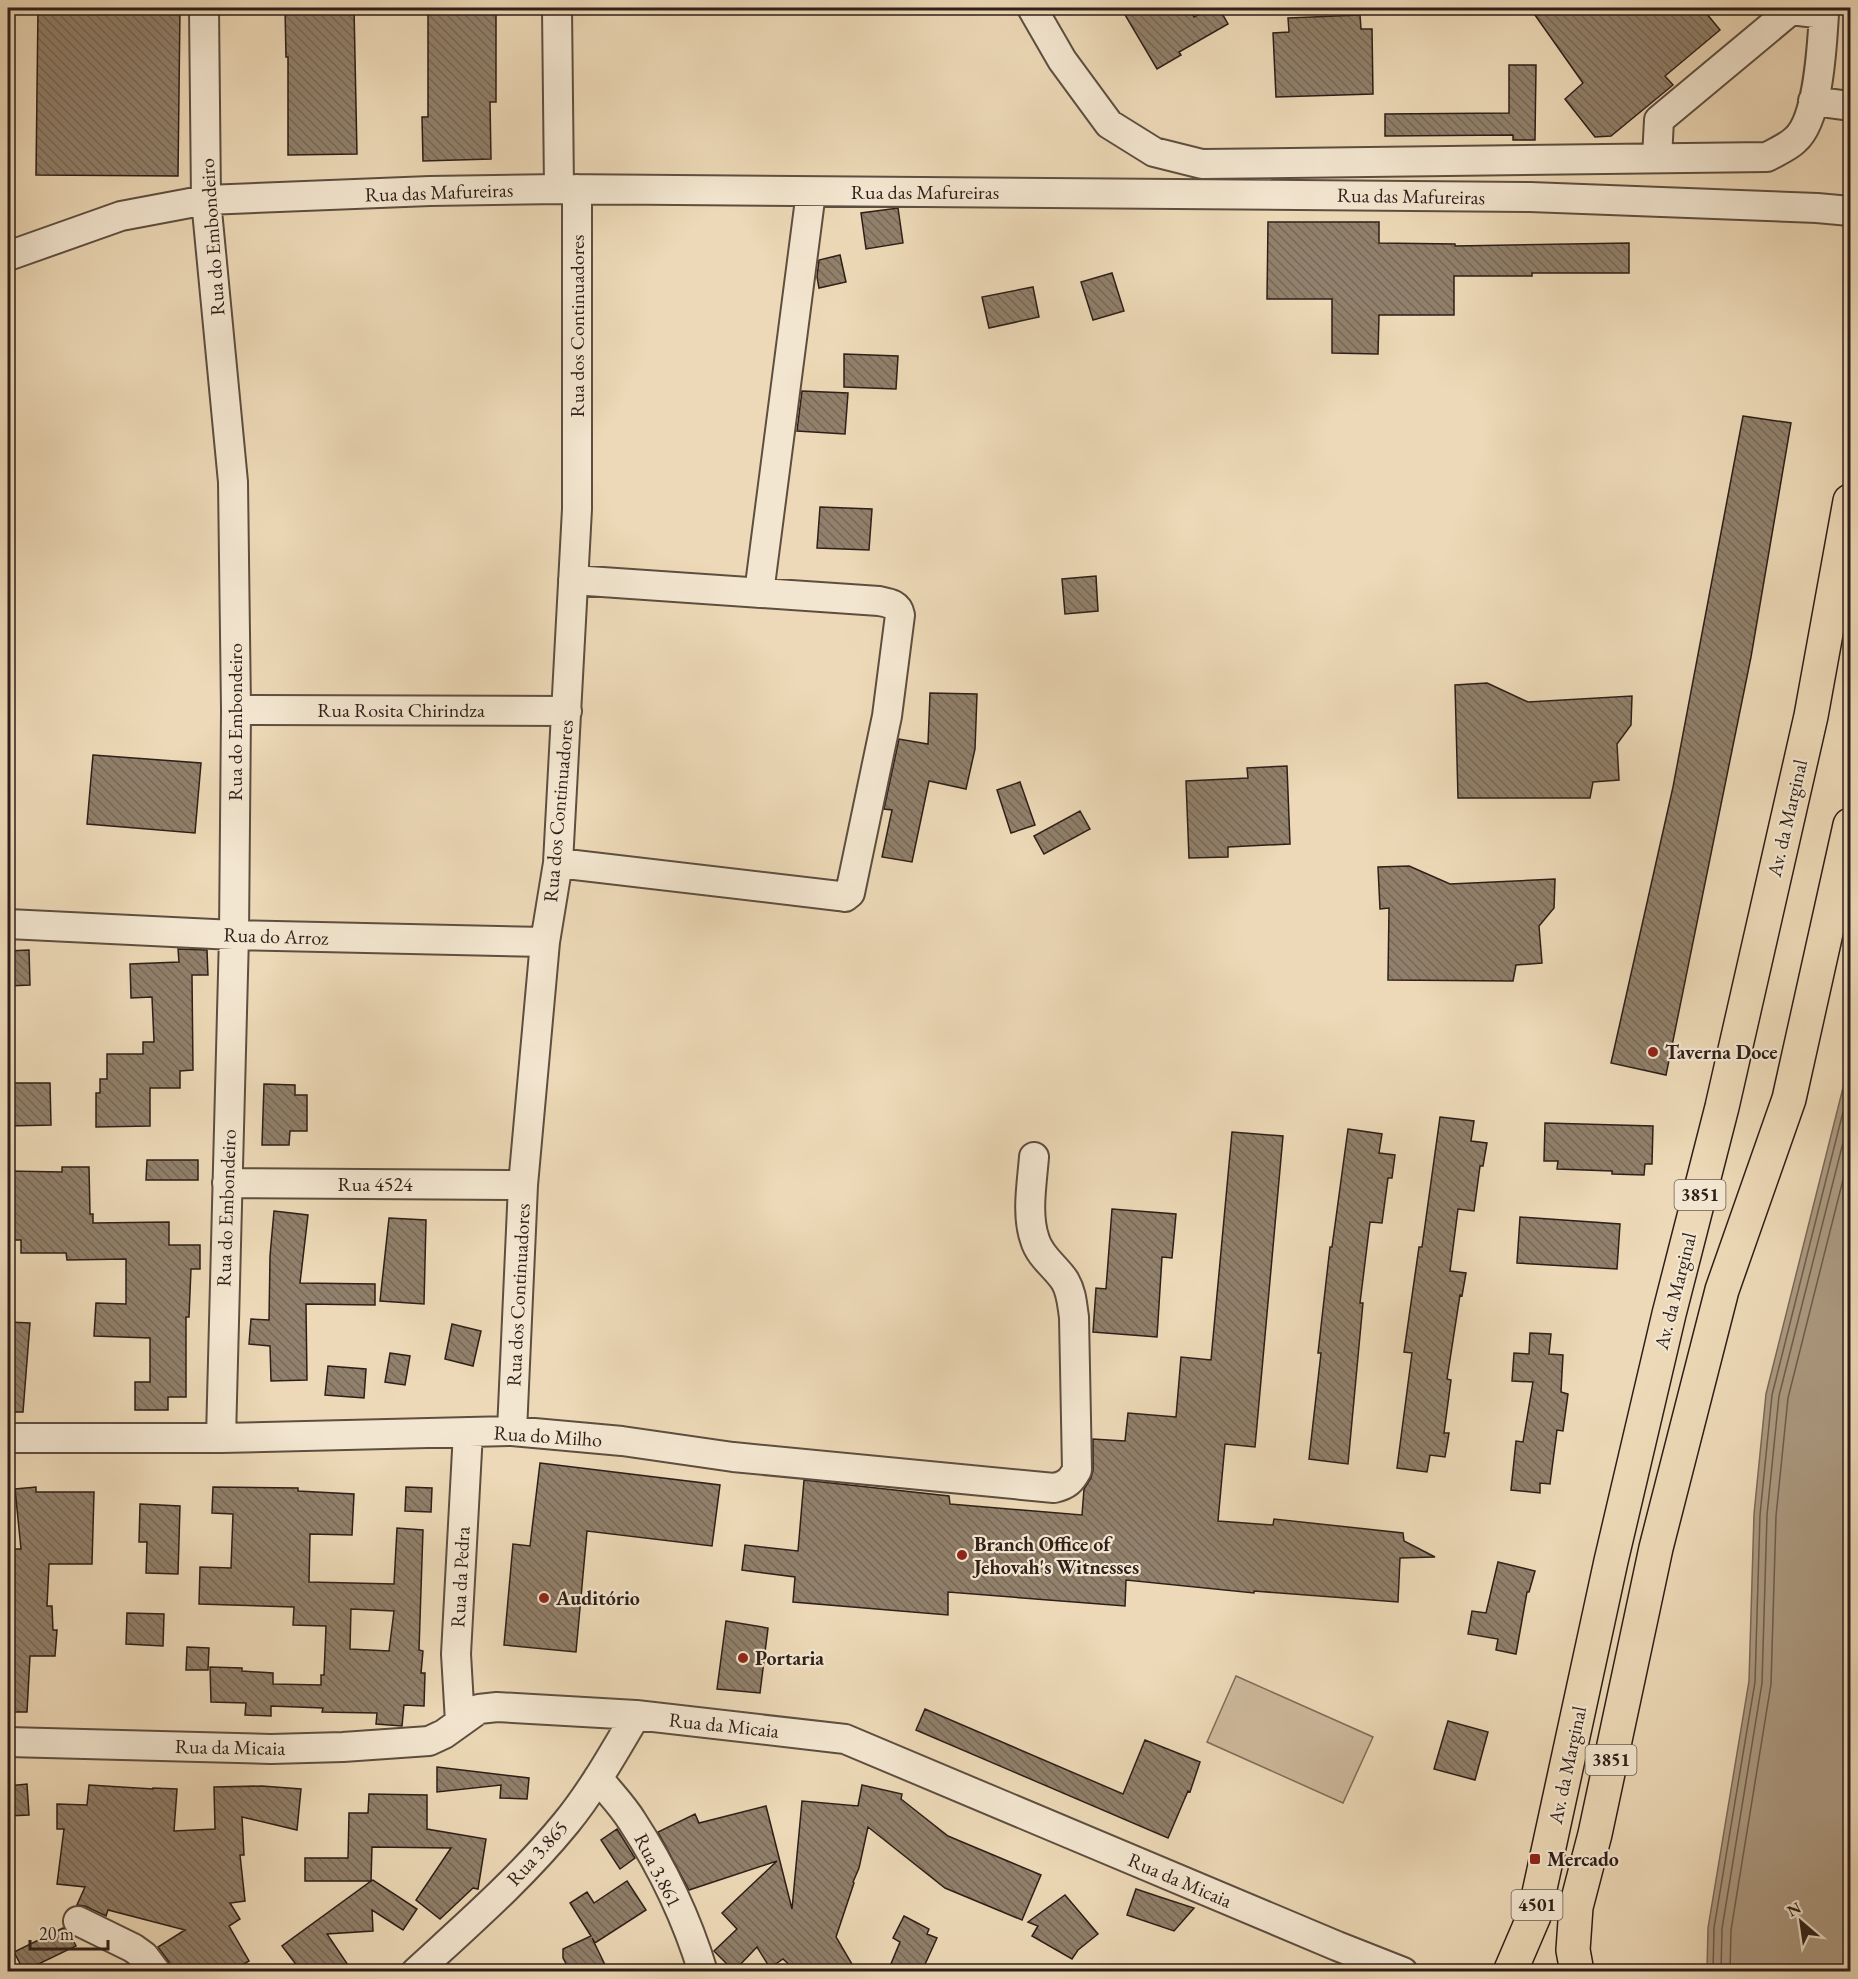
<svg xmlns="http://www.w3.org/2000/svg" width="1858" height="1979" viewBox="0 0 1858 1979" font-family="'EB Garamond',serif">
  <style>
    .pitch { fill: #cdb99c; stroke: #7e6c5a; stroke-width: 1.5 }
    .water { fill: #ac9a81; stroke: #7a6957; stroke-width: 1.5 }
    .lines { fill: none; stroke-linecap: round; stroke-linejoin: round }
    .shore { stroke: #6d5c4d; stroke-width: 1.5 }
    .building { fill: url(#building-back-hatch); stroke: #2e1f19; stroke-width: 1.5; fill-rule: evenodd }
    .street-casing { stroke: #5e4e40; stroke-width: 32 }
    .primary-casing { stroke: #2e1f19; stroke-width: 36 }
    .street { stroke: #f3e6d0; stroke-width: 28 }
    .primary { stroke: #edd9b7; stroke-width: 33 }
    .poi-dot { fill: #8f2418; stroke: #f3e6d0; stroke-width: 2 }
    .labels { text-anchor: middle; stroke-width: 4.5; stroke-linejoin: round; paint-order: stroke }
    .shield { fill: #f3e6d0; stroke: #695b50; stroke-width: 1.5 }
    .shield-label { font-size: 18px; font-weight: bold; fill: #2e1f19 }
    .street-label { font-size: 20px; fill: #2e1f19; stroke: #f3e6d0 }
    .poi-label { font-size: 20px; font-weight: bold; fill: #2e1f19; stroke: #f3e6d0; text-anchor: start }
  </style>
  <defs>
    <pattern id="building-back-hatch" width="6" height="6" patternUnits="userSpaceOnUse" patternTransform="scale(1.5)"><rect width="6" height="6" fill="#91806b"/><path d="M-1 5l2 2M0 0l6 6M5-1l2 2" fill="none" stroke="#776857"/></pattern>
  </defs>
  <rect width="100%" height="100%" fill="#edd9b7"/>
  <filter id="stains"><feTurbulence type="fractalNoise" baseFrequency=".00333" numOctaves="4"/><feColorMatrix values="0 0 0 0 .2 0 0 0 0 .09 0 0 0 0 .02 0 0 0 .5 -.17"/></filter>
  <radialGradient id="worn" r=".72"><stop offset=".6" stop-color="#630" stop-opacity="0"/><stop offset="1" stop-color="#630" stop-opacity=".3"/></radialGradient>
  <path class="pitch" d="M1236 1676 1373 1737 1343 1803 1207 1742Z"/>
  <path class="water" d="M1850 1060V1971H1707L1708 1928 1749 1681 1754 1514 1766 1394Z"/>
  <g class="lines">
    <path class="shore" d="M1713 1972 1714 1928 1755 1682 1760 1515 1772 1395 1850 1084
      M1721 1972 1722 1929 1762 1683 1767 1515 1779 1396 1850 1115
      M1730 1972 1731 1930 1771 1684 1776 1516 1788 1398 1850 1152"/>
  </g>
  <path class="building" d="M38 8H180L178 176 36 175Z
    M285 8H354L357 154 288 155V57H286Z
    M428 8H496V102H490L491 159 423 161 422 117H428Z
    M1121 8H1189L1194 17 1211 8H1219L1228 24 1179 52 1181 55 1157 69Z
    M1530 8H1702L1720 30 1665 76 1673 85 1611 136 1595 137 1565 99 1583 83Z
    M1360 15 1361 29H1372L1373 94 1276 97 1273 33 1289 32 1288 18Z
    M1509 65H1536L1535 140H1513V135L1385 136V114L1509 113Z
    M898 208 903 243 866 249 861 213Z
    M1268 222H1379V243L1455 244V246L1629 243V273H1532V276H1454V315H1379L1378 354 1332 353V299H1267Z
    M840 255 846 282 819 288 817 277 819 260Z
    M1112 273 1124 311 1093 320 1081 282Z
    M1033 287 1039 317 989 328 982 297Z
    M844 354 898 356 896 389 844 387Z
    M802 391 848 393 845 434 797 431Z
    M1743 416 1791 423 1751 657 1666 1075 1611 1063 1673 787Z
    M820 507 872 509 869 550 817 548Z
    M1096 576 1098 611 1065 614 1062 579Z
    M1487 683 1528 702 1632 696 1631 725 1617 744 1619 780 1593 782 1590 798H1458L1455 685Z
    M930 693 977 694 975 749 966 789 929 781 912 862 882 857 892 810 884 809 899 739 928 744Z
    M93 755 201 763 195 833 87 824Z
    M1287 766 1290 844 1228 847V857L1189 858 1186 781 1248 778 1247 768Z
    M1020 782 1035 825 1011 833 997 790Z
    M1080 811 1090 829 1044 854 1034 836Z
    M1409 866 1450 884 1555 879 1554 908 1539 926 1542 963 1516 965 1513 981 1388 980 1389 908 1380 909 1378 867Z
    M178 949 207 950 208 975H192L193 1070 180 1071V1088H150V1126L96 1127V1093H100V1079H107V1054H143V1042H154L152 997 131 998 130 964 179 962Z
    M29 950 30 985 8 986V951Z
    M8 1083H50L51 1125 8 1126Z
    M264 1084 295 1085V1095H307V1131H290L289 1145H262Z
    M1440 1117 1474 1121 1471 1141 1487 1143 1483 1166H1480L1474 1211 1458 1209 1450 1271 1466 1273 1462 1296 1460 1295 1447 1379 1451 1380 1444 1433H1449L1445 1457 1430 1455 1427 1472 1397 1468 1412 1353 1404 1352 1419 1247H1422Z
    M1545 1123 1653 1126 1652 1164H1645L1644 1175 1612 1174V1171L1557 1169 1558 1161H1544Z
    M1348 1129 1382 1134 1379 1153 1395 1155 1392 1178H1388L1382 1223 1370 1222 1360 1303H1363L1348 1464 1309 1459 1321 1353H1318L1330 1247H1332Z
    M1232 1132 1283 1136 1255 1447 1225 1444 1218 1521 1273 1525 1274 1519 1403 1533 1404 1541 1435 1557 1400 1558 1398 1602 1254 1591V1593L1126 1580 1125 1606 948 1592V1615L793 1602 795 1577 742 1570 745 1545 798 1551 804 1480 949 1496 950 1504 1082 1515 1084 1489 1091 1478 1093 1470V1439L1125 1441 1128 1413 1176 1417 1181 1357 1211 1360Z
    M147 1160H198V1180H146Z
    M62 1167H89L90 1214H93V1223L169 1222V1245H200V1269H191L189 1317H186V1397H168V1410H135V1382H150V1338L94 1336 96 1303 126 1304V1259L67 1260 66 1253H21V1240H9L10 1199H8V1171L62 1172Z
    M1112 1209 1176 1214 1172 1258 1162 1257 1157 1337 1093 1332 1096 1288 1106 1289Z
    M274 1211 308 1215 300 1283 375 1284V1305L306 1304 307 1380 271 1381 270 1346 249 1344 251 1319 269 1320 270 1256Z
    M1520 1217 1620 1224 1617 1269 1517 1263Z
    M389 1218 426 1220 424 1304 380 1301Z
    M8 1322 30 1323 23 1412H8Z
    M452 1324 481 1331 473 1366 445 1359Z
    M1530 1333 1551 1334 1549 1354 1563 1355 1561 1392 1568 1394 1563 1431 1557 1430 1550 1484 1540 1483V1493L1511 1490 1516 1441 1523 1442 1533 1382 1512 1381 1514 1353 1529 1354Z
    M390 1353 410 1356 405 1385 385 1382Z
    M328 1366 366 1369 364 1398 325 1395Z
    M540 1463 720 1485 712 1546 587 1531 576 1652 504 1645 513 1544 530 1546Z
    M36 1487V1492H94L92 1564H49L47 1606H52L53 1630H57L55 1656H30L27 1712H8V1636H11L10 1607 14 1549H21L15 1489Z
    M213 1487 298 1488V1491L354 1494 352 1535 310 1534 309 1582 394 1584 397 1528 423 1530 419 1650 423 1651 421 1673H425L424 1706 404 1705 402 1726 376 1724 377 1713 322 1712 323 1708 271 1706V1716L245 1715 246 1703 211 1702 210 1667 242 1668V1671L273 1673V1684L321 1685V1675H324L326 1626 293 1625 294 1607 199 1604 200 1567 231 1568 233 1514 212 1513ZM351 1609 394 1611 389 1651 350 1649Z
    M406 1487 432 1488 431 1512 405 1511Z
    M140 1504 180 1506 178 1574 146 1573 147 1542H139Z
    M1498 1562 1535 1571 1529 1592H1527L1516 1654 1496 1650 1498 1639 1468 1634 1472 1611 1486 1613Z
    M127 1613 164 1614 163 1646 126 1644Z
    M726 1621 768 1628 760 1693 717 1689Z
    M187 1647 209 1648 208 1670H186Z
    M925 1709 1123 1794 1145 1740 1200 1762 1190 1792 1188 1791 1168 1838 916 1730Z
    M1448 1721 1488 1732 1475 1780 1434 1769Z
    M437 1767 529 1778 527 1799 500 1798 501 1785 437 1792Z
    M27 1784 29 1815 8 1816V1786Z
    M89 1785 153 1789V1788L177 1789 174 1831 215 1829 214 1787 262 1786 301 1789 297 1830 242 1817 244 1855H240L245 1901 230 1903 240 1919 229 1926 249 1961 232 1971H172L169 1962 158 1947 185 1930 108 1910 106 1916 85 1906 77 1905 85 1887 57 1884 64 1829H57V1804L87 1805Z
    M862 1785 902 1794 901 1799 948 1836 1041 1875 1022 1920 945 1888 868 1827 859 1868 853 1882 854 1883 836 1937 856 1971H796L783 1959 770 1968 757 1947 734 1971 714 1951 737 1929 722 1913 777 1861 689 1890 658 1832 695 1814 699 1823 766 1806 792 1909 802 1801 858 1806Z
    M369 1794 427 1795V1829L486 1839 478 1889 473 1888 440 1919 416 1900 451 1848 372 1847 371 1881 373 1880 417 1909 403 1930 372 1910 373 1931 327 1934 352 1971H301L282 1946 371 1881H305V1858H348L349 1813H368Z
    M617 1829 635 1858 620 1869 601 1840Z
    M627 1881 646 1910 595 1943 592 1938 608 1971H570L563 1958V1949L591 1936 570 1903 587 1892 594 1903Z
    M1136 1889 1163 1898 1194 1908 1174 1931 1127 1915Z
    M1065 1895 1098 1934 1078 1950 1072 1959 1032 1936 1038 1926 1028 1922Z
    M904 1916 929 1929 927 1934 937 1938 922 1971H888L900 1942 893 1938Z
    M63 1928 71 1936 76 1946 24 1971 14 1952Z"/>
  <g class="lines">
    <defs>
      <path id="street" d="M204 8 206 200 233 482 236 710 234 935 221 1438
        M557 8 559 189
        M1032 8 1062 60 1109 124 1154 152 1202 164 1767 157C1776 152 1788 147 1795 140 1819 120 1822 44 1824 14L1823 8
        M1813 101 1850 106
        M1657 158 1659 120 1791 10 1824 14
        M8 256 121 216 206 200 430 191 559 189 1530 197 1817 208 1850 211
        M759 593 811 192
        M236 710 567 711
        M558 863 839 896 845 897 850 893 887 716 900 615C898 604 889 603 879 601L573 580
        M8 924 234 935 545 942
        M227 1183 523 1185
        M512 1431 523 1185 545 942 558 863 577 509V189
        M8 1438H221L512 1431 622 1441 733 1457 1054 1488C1067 1485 1071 1481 1077 1470L1074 1317C1072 1305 1072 1293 1065 1281 1056 1267 1040 1257 1035 1240 1026 1215 1032 1183 1034 1157
        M460 1722 456 1654 468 1432
        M8 1742 271 1749 343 1747 429 1741 444 1734 479 1709 497 1707 636 1715 845 1739 1337 1946 1403 1972
        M598 1778C609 1792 623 1806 632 1821 662 1867 687 1919 703 1972
        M78 1921 133 1948 144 1956 156 1972
        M416 1972C468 1924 521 1878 566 1823 593 1790 614 1752 636 1715"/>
      <path id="primary" d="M1510 1972 1534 1916 1611 1561 1669 1314 1722 1107 1811 716 1850 501
        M1577 1972 1573 1950 1576 1907 1595 1834 1656 1548 1722 1290 1789 1099 1850 825"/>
    </defs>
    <use href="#street" class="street-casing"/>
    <use href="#primary" class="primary-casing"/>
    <use href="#street" class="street"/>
    <use href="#primary" class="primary"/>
  </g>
  <g class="poi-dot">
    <circle cx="1653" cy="1052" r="6"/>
    <circle cx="962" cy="1555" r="6"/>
    <circle cx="544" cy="1598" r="6"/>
    <circle cx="743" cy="1658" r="6"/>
    <rect x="1529" y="1853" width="12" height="12" rx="3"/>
  </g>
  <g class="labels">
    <g class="shield">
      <rect x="1674.5" y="1180" width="51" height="30" rx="4.5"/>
      <rect x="1585.5" y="1745" width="51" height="30" rx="4.5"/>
      <rect x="1511.5" y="1890" width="51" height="30" rx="4.5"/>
    </g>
    <g class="shield-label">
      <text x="1700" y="1201">3851</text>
      <text x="1611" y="1766">3851</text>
      <text x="1537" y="1911">4501</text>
    </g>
    <g class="street-label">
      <text transform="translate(439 192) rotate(-2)" y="7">Rua das Mafureiras</text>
      <text x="925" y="199">Rua das Mafureiras</text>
      <text transform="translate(1411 196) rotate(1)" y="7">Rua das Mafureiras</text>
      <text transform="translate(212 237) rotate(-94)" y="7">Rua do Embondeiro</text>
      <text transform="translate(577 326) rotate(-90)" y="7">Rua dos Continuadores</text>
      <text x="401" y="717">Rua Rosita Chirindza</text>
      <text transform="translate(235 722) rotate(-90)" y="7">Rua do Embondeiro</text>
      <text transform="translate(558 811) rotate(-85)" y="7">Rua dos Continuadores</text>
      <text transform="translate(1787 818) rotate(-77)" y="7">Av. da Marginal</text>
      <text transform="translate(276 936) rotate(2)" y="7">Rua do Arroz</text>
      <text x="375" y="1191">Rua 4524</text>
      <text transform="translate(226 1208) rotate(-88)" y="7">Rua do Embondeiro</text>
      <text transform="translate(1675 1291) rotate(-76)" y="7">Av. da Marginal</text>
      <text transform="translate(518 1295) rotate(-87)" y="7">Rua dos Continuadores</text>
      <text transform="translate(548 1436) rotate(4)" y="7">Rua do Milho</text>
      <text transform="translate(460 1577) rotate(-87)" y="7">Rua da Pedra</text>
      <text transform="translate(724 1725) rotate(6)" y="7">Rua da Micaia</text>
      <text transform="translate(230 1747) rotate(1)" y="7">Rua da Micaia</text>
      <text transform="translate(1567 1765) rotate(-78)" y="7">Av. da Marginal</text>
      <text transform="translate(537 1853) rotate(-48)" y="7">Rua 3.865</text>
      <text transform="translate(658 1870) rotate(63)" y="7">Rua 3.861</text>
      <text transform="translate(1180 1880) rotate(23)" y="7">Rua da Micaia</text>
    </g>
    <g class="poi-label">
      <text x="1665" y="1059">Taverna Doce</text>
      <text x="974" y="1551">Branch Office of<tspan x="974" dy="23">Jehovah's Witnesses</tspan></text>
      <text x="556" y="1605">Auditório</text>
      <text x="755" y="1665">Portaria</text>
      <text x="1547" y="1866">Mercado</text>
    </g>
  </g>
  <rect width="1858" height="1979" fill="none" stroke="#edd9b7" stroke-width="30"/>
  <rect x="9" y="9" width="1840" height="1961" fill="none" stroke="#2e1f19" stroke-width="3"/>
  <rect x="15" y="15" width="1828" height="1949" fill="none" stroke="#2e1f19" stroke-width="1.5"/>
  <g transform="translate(1801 1922) rotate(331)" stroke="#f3e6d0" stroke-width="4.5" paint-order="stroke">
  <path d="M0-4.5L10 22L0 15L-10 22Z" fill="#2e1f19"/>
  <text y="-9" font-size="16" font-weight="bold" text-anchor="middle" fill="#2e1f19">N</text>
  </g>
  <path d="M30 1940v9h78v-9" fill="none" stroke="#2e1f19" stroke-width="3"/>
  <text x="39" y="1940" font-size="18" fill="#2e1f19" stroke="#f3e6d0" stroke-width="4.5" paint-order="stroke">20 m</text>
  <rect width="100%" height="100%" filter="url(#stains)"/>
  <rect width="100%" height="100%" fill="url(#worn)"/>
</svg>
